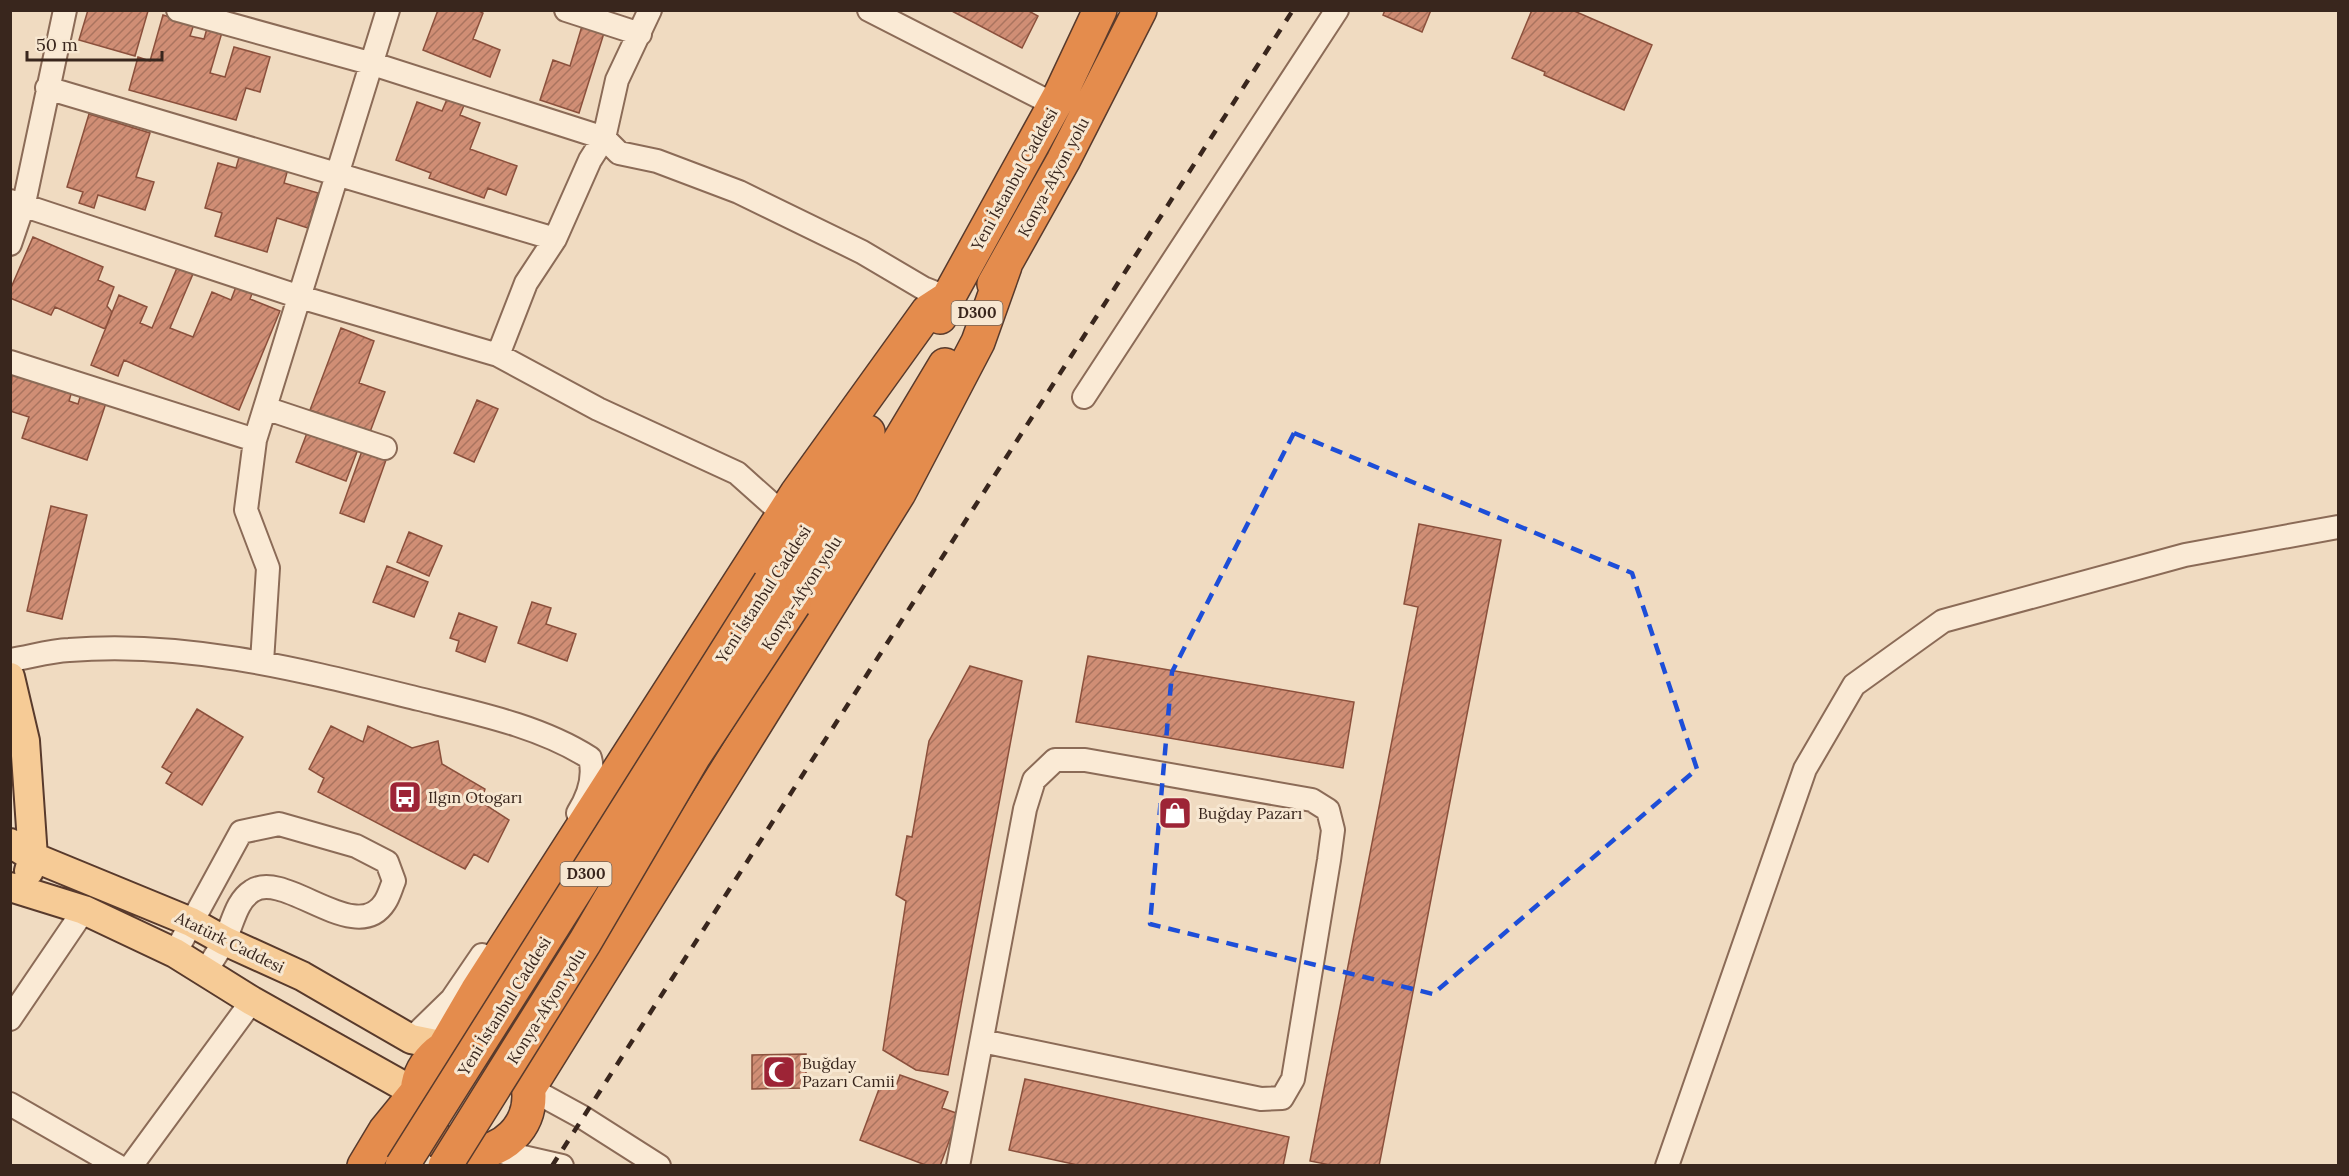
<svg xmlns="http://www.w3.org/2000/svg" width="2349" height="1176" viewBox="0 0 2349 1176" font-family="Lora,serif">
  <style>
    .building { fill: url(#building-hatch); stroke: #8b503c; stroke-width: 1.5 }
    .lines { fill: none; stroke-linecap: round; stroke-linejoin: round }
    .minor-casing { stroke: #8b6b57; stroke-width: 26 }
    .major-casing { stroke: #583a2c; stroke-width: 32 }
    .highway-casing { stroke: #583a2c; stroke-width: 36 }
    .minor { stroke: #faead5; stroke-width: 22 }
    .major { stroke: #f6cb96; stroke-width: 28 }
    .highway { stroke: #e48c4d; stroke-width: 33 }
    .rail { stroke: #39261d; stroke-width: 4.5; stroke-dasharray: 10 10; stroke-linecap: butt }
    .highway-bridge-casing { stroke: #583a2c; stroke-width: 36; stroke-linecap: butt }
    .highway-bridge { stroke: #e48c4d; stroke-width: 33 }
    .marked { fill: none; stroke: #1d4ed8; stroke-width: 4.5; stroke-dasharray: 12 8; stroke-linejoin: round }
    .labels { text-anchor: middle; stroke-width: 6; stroke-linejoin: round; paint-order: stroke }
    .shield { fill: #f7e7d1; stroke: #726053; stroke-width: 1.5 }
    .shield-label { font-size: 15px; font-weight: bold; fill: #39261d }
    .street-label { font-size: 16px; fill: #39261d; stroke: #f7e7d1 }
    .poi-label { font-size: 16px; fill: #39261d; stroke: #f7e7d1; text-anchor: start }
  </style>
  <defs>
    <pattern id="building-hatch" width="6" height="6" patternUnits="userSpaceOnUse" patternTransform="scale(1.5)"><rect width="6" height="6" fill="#d08e75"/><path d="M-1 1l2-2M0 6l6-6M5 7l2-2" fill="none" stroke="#aa745f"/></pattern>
  </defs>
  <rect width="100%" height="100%" fill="#f0dbc1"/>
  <path class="building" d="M88 10 148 11 135 56 79 40Z
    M438 10H477L483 13 473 39 500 50 490 77 423 50Z
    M950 10H1027L1038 16 1022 48Z
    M1385 10H1431L1422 32 1383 15Z
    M1532 10H1572L1652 45 1624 110 1544 75 1545 72 1512 58Z
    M163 15 194 24 190 36 204 39 208 25 223 29 210 73 225 77 234 47 270 57 260 92 246 88 236 120 129 90 138 57 150 61Z
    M582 26 604 33 579 113 540 100 553 60 570 66Z
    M448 97 465 103 460 115 480 123 470 149 517 166 506 195 488 188 484 198 429 178 431 173 396 160 417 102 442 111Z
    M89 114 150 133 136 177 154 182 145 210 98 195 94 208 79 203 83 192 67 187Z
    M240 154 288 169 284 183 318 193 308 228 277 218 267 252 215 236 222 213 205 208 218 163 236 168Z
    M33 237 103 267 98 280 114 287 107 306 112 312 105 329 55 307 51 315 10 298V290Z
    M177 268 193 274 170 328 193 337 212 292 231 300 237 284 253 291 250 299 280 311 239 410 124 360 118 376 91 365 119 295 147 307 140 323 152 328Z
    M341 328 374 341 359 383 385 392 370 432 310 410Z
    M12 371 72 391 69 401 78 404 82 391 107 400 87 460 22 438 29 417 10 411Z
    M477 400 498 409 474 462 454 453Z
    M307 433 357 452 346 481 296 462Z
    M362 451 386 460 364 522 340 513Z
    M51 506 87 515 62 619 27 611Z
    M1419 524 1501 540 1379 1166H1335L1310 1161 1418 607 1404 604Z
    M409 532 442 546 429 576 397 562Z
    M387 566 428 582 414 617 373 602Z
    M532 602 551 608 546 624 576 634 567 661 518 643Z
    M459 613 497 627 485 662 456 651 459 641 450 638Z
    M1088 656 1354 702 1343 768 1076 722Z
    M970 666 1022 681 948 1075 916 1070 883 1050 906 901 896 895 907 836 912 837 929 741Z
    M197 709 243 737 202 805 166 783 172 773 162 767Z
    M331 726 363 742 368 726 412 748 438 741 442 764 485 789 481 802 509 820 488 862 474 854 465 869 318 792 324 778 309 769Z
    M806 1054V1088L752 1089V1055Z
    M900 1075 948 1092 942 1108 959 1114 940 1166H928L860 1140 882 1081 896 1086Z
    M1025 1079 1289 1137 1283 1166H1082L1009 1150Z"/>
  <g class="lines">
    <defs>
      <path id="minor" d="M178 10 373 64 604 138 619 153 657 161 739 192 862 252 923 288 948 298
        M566 10 640 34
        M869 10 1055 105
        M47 88 555 239
        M10 201 300 297 498 355 598 409 737 473 784 515
        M10 244 24 203 65 10
        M498 355 526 283 555 239 590 160 604 138 617 80 650 10
        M10 362 255 440
        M1084 397 1337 10
        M265 408 385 448
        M10 660C30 657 49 651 69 650 187 640 305 671 419 699 476 713 540 726 590 758 595 777 588 797 578 813
        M262 662 268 568 246 510 255 440 388 10
        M175 953 241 832 279 824 356 846 387 862 394 881C391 888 389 896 385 902 356 948 285 869 252 891 236 901 233 923 225 939 220 950 212 960 206 971
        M10 1019 84 910
        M411 1039 452 999 482 955
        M529 1088 582 1117 659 1166
        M10 1104 118 1166
        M492 1150 562 1166
        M131 1166 252 1001
        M958 1166 1025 809 1034 780 1055 760H1085L1312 800 1328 810 1333 830 1329 860 1293 1079 1282 1098 1261 1099 982 1041
        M1667 1166 1805 769 1854 685 1943 621 2185 555 2338 527"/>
      <path id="major" d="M10 677 25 741 33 857 29 871
        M10 843 33 857 191 922 225 941 302 976 411 1039 445 1046
        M10 887 84 910 175 953 252 1001 416 1093"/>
      <path id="highway" d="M994 284 1063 161 1140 10
        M940 317 948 298 1061 93 1100 10
        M770 582 868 432
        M794 604 891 455 945 365
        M417 1096a56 56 0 1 1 112 0a56 56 0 1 1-112 0Z
        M445 1046 477 991 797 493 928 311 948 298
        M529 1088 899 493 978 342 1005 266
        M364 1166 385 1131 416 1093"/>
    </defs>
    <use href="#minor" class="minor-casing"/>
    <use href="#major" class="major-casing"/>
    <use href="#highway" class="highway-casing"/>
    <use href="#minor" class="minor"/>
    <use href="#major" class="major"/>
    <use href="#highway" class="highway"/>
    <path class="rail" d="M552 1166 1293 10"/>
    <defs>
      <path id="highway-bridge" d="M402 1166C526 972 646 776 770 582
        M445 1166 585 942 694 756 794 604"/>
    </defs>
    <use href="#highway-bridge" class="highway-bridge-casing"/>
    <use href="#highway-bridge" class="highway-bridge"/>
  </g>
  <path class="marked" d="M1294 433 1632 573 1697 769 1433 994 1150 924 1172 672Z"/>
  <defs>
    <symbol id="bus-square" viewBox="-11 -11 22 22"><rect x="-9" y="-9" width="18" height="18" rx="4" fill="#9d2436" stroke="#f7e7d1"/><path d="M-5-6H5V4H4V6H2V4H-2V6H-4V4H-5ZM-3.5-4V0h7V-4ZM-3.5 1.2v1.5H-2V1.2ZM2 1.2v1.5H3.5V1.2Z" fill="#fff"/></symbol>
    <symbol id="shop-square" viewBox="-11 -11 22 22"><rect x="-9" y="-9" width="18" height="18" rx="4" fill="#9d2436" stroke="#f7e7d1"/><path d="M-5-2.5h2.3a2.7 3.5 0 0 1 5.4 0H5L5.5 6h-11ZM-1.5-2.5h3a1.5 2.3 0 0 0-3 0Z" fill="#fff"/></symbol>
    <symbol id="mosque-square" viewBox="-11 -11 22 22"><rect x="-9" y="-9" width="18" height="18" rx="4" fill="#9d2436" stroke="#f7e7d1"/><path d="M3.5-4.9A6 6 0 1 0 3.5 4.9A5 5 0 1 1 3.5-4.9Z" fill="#fff"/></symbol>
  </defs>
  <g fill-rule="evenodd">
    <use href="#bus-square" x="386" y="778" width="38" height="38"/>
    <use href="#shop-square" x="1156" y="794" width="38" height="38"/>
    <use href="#mosque-square" x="760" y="1053" width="38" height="38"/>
  </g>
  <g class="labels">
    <g class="shield">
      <rect x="951.5" y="301" width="51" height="24" rx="4.5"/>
      <rect x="560.5" y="862" width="51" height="24" rx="4.5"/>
    </g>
    <g class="shield-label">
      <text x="977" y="318">D300</text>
      <text x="586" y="879">D300</text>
    </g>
    <g class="street-label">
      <text transform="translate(1053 177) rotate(-62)" y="6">Konya-Afyon yolu</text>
      <text transform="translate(1014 179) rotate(-61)" y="6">Yeni İstanbul Caddesi</text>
      <text transform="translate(801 593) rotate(-57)" y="6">Konya-Afyon yolu</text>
      <text transform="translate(763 594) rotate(-57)" y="6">Yeni İstanbul Caddesi</text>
      <text transform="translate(230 942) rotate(26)" y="6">Atatürk Caddesi</text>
      <text transform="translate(504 1006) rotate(-58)" y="6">Yeni İstanbul Caddesi</text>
      <text transform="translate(546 1006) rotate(-58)" y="6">Konya-Afyon yolu</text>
    </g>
    <g class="poi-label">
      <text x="428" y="803">Ilgın Otogarı</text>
      <text x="1198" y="819">Buğday Pazarı</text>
      <text x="802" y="1069">Buğday<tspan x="802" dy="18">Pazarı Camii</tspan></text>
    </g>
  </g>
  <rect width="2349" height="1176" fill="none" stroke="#39261d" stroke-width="24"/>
  <path d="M27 51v9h135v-9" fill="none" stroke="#39261d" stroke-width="3"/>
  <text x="36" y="51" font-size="18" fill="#39261d" stroke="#f7e7d1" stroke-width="4.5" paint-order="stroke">50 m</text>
</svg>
